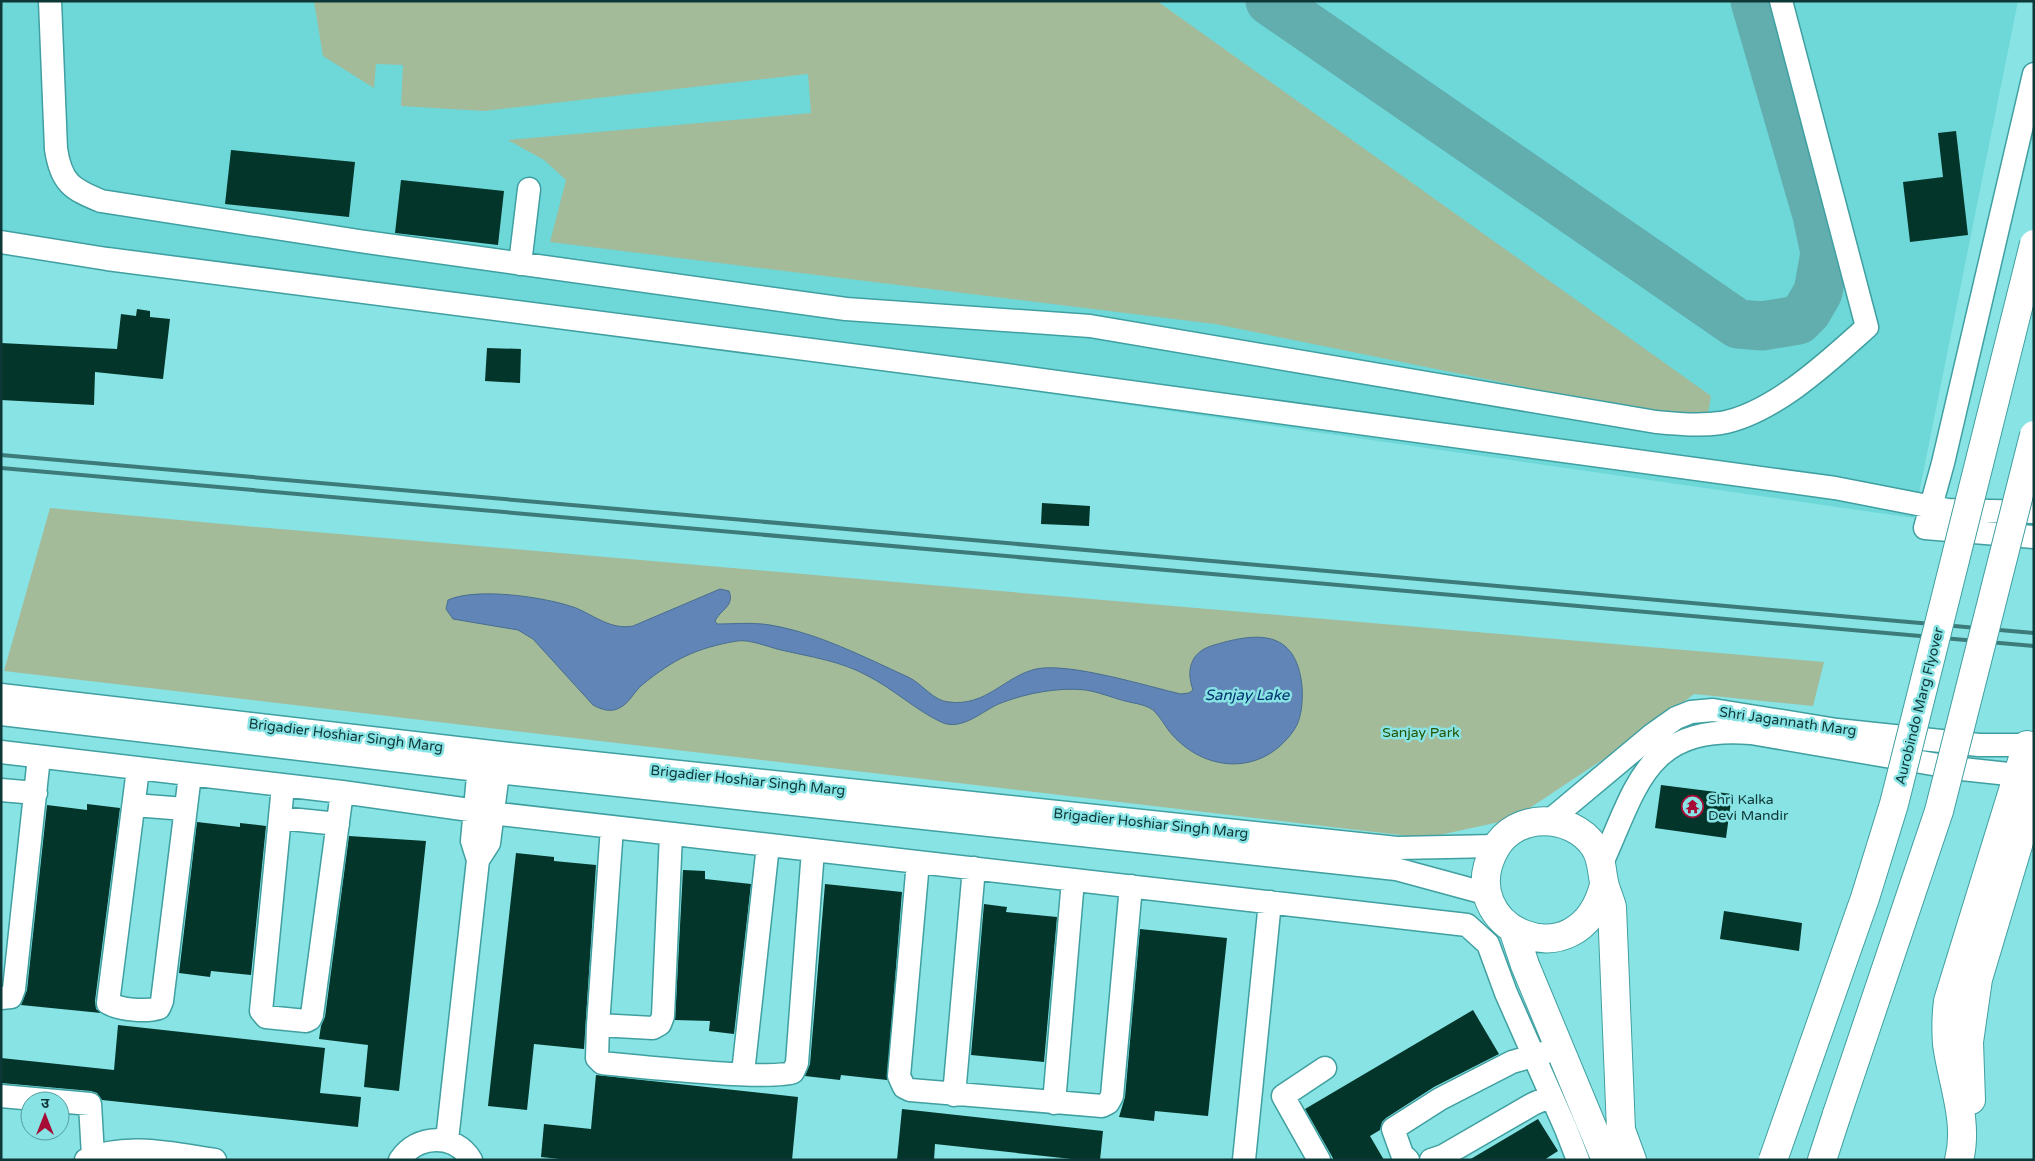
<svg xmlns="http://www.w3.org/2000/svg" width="2035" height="1161" viewBox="0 0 2035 1161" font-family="'Varela Round','Noto Sans Devanagari',sans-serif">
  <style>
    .built { fill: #6ed7d8 }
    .green { fill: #a4bb9a }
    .water { fill: #6185b6; stroke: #486e90 }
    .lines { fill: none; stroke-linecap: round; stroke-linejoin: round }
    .taxiway { stroke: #62aeaf; stroke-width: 49 }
    .building { fill: #03352b }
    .minor-casing { stroke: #409fa0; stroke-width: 25 }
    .major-casing { stroke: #409fa0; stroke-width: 30 }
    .minor { stroke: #fff; stroke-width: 22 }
    .major { stroke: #fff; stroke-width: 28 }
    .rail { stroke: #3d7a7a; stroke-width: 4 }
    .major-bridge-casing { stroke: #409fa0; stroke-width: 30; stroke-linecap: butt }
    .major-bridge { stroke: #fff; stroke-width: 28 }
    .labels { text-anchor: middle; stroke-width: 5; stroke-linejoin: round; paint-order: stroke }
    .street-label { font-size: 14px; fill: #0e3737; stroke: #87e3e4 }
    .park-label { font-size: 14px; fill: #265405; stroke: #87e3e4 }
    .poi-label { font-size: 14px; fill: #0e3737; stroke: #87e3e4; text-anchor: start }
    .water-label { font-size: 15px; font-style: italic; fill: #00326d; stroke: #87e3e4 }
  </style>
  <rect width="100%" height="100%" fill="#87e3e4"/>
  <path class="built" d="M1 1H2018L1914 518 1 243Z"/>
  <path class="green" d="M314 1H1157L1711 396 1706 424 1215 324 550 242 566 180 544 160 508 140 811 113 808 74 484 111 401 106 403 65 376 64 374 88 323 56Z
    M50 508 234 525 1824 662 1813 706 1694 694 1643 733 1513 819 1426 838 4 671Z"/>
  <path class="water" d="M720 589 729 591C735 606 721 609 715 621L717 624C735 624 752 622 770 625 818 633 864 657 908 677 923 684 933 701 949 702 986 707 1005 676 1036 669 1069 662 1146 686 1181 694L1189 693 1193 690C1186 671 1190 653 1211 646 1256 632 1296 628 1302 686 1303 699 1302 719 1294 730 1262 777 1203 773 1169 731 1164 724 1157 712 1150 708 1143 704 1132 703 1125 701 1113 698 1099 692 1086 690 1059 687 1027 693 1001 703 983 710 962 732 941 722 917 711 892 688 868 676 841 661 811 657 781 650 768 647 750 639 737 641 696 648 674 659 642 685 634 692 630 702 621 707 612 713 602 710 593 705L533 639 518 630 453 619 446 609 448 600C477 587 546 597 576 608 595 616 611 630 633 626Z"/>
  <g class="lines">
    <path class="taxiway" d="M1270 1 1738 324 1762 326 1798 320 1807 311 1818 292 1825 253 1817 215 1755 1"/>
  </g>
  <path class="building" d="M1956 131 1968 235 1910 242 1903 182 1943 177 1938 133Z
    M231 150 355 162 349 217 225 204Z
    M401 180 504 191 498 245 395 233Z
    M137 309 150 311V317L170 319 163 379 95 372 94 405 1 400V343L117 349 121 314 136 316Z
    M487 348 521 349 520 383 485 381Z
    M1042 503 1090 506 1089 526 1041 524Z
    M1661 785 1732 794 1726 838 1655 828Z
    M87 804 120 808 95 1001 96 1009 101 1013 21 1005 27 990 47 805 87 810Z
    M197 822 240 827V823L266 826 251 975 211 971 210 977 179 973Z
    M349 836 426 841 399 1091 364 1087 368 1045 319 1039 321 1026 325 1017Z
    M516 853 554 857V861L596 865 584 1049 534 1044 527 1110 488 1106Z
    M683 870 705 871V879L751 884 734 1034 709 1031 710 1021 675 1020Z
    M825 884 902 892 887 1080 841 1075 840 1080 805 1076 810 1064Z
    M984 904 1007 907 1006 912 1057 917 1044 1062 971 1055Z
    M1724 911 1802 923 1799 951 1720 939Z
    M1140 929 1227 938 1208 1116 1155 1111 1154 1121 1119 1117 1125 1097Z
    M1473 1010 1499 1054 1434 1087 1386 1118 1382 1122 1380 1130 1370 1136 1384 1160H1334L1305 1109Z
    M118 1025 325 1048 320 1093 361 1097 358 1127 102 1100 97 1093 91 1091 1 1083V1058L114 1070Z
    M596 1075 798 1097 792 1160H569L541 1157 544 1124 591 1129Z
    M902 1109 1103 1131 1100 1160H1081L935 1144 934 1160H897Z
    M1538 1119 1558 1151 1544 1160H1469Z"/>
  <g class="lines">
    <defs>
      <path id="minor" d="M50 1 56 149C61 182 71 189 101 201L359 241 846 309 1090 326 1656 422C1678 424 1699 426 1721 423 1773 414 1829 361 1867 327L1781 1
        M2034 74 1943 463 1925 528 2034 537
        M1 242 107 259 1006 375 1835 488 1948 510 2034 512
        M520 264 529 189
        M1 695 500 753 1397 848 1496 846
        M1 714 478 770 1396 869 1488 894
        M1 752 342 792 491 813 1467 925 1488 944 1506 993 1566 1129 1578 1160
        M138 769 108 1003C120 1010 146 1012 159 1008L162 1001 190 775
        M283 786 261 1011 266 1017 306 1021 310 1019 312 1015 342 792
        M1 790 36 793
        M134 805 185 809
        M280 818 338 824
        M1549 821 1652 735 1676 718 1691 712 1713 710 1837 730 1979 745H2034
        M612 827 598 1025 597 1058 602 1063C633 1066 774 1081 793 1072L797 1063 813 850
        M478 860 472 841 480 755
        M918 862 899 1076 904 1087 910 1090 1102 1106 1108 1103 1112 1096 1131 886
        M1602 863C1638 783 1647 725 1751 733L1962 769 2018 775 2034 774
        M1 998 11 997 14 989 39 757
        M598 1025 653 1028 660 1024 663 1016 671 834
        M743 1073 768 845
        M954 1095 974 868
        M1 1096 90 1104 93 1156
        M1054 1103 1073 880
        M447 1140 478 860 489 843 500 757
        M86 1160C126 1142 174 1154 215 1160
        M400 1160C417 1134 455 1133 471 1160
        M1244 1160 1270 902
        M1319 1160 1283 1096 1325 1068
        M1408 1160 1402 1154 1393 1129 1440 1099 1512 1062 1547 1052
        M1431 1160 1443 1156 1533 1104 1551 1096"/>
      <path id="major" d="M1604 885C1579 985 1451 928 1495 849 1515 812 1571 813 1594 846 1603 859 1601 872 1605 886 1607 893 1610 900 1612 907L1621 1130 1632 1160
        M1513 929 1525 965 1606 1160
        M1971 1100 1969 1042 1978 979 2034 792
        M1822 1160 1837 1114
        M1959 1160C1969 1122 1952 1082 1947 1044 1946 1029 1946 1016 1948 1001L2027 745"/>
    </defs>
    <use href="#minor" class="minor-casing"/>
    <use href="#major" class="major-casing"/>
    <use href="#minor" class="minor"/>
    <use href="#major" class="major"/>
    <path class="rail" d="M1 455 2034 633
      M1 468 2034 646"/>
    <defs>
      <path id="major-bridge" d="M1837 1114 1939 811 2034 435
        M1773 1160 1865 898 1894 804 2034 244"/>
    </defs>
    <use href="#major-bridge" class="major-bridge-casing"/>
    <use href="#major-bridge" class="major-bridge"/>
  </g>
  <defs>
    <symbol id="temple-ring" viewBox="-11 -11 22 22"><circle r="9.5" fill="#87e3e4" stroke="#a60c35" stroke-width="1.5"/><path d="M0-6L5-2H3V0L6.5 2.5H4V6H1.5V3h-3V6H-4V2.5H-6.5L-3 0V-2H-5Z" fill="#a60c35"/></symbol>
  </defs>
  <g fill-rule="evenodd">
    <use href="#temple-ring" x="1680" y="794" width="25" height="25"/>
  </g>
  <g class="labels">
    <g class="street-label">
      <text transform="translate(1919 706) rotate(-76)" y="5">Aurobindo Marg Flyover</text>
      <text transform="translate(1788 721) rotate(8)" y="5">Shri Jagannath Marg</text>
      <text transform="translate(346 735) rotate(7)" y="5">Brigadier Hoshiar Singh Marg</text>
      <text transform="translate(748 780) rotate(6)" y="5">Brigadier Hoshiar Singh Marg</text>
      <text transform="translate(1151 823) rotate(6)" y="5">Brigadier Hoshiar Singh Marg</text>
    </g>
    <g class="park-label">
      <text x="1421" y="737">Sanjay Park</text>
    </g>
    <g class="poi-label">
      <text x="1708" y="804">Shri Kalka<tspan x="1708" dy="16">Devi Mandir</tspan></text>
    </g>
    <g class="water-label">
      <text x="1247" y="700">Sanjay Lake</text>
    </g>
  </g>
  <rect width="2035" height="1161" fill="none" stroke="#0e3737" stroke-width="5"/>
  <g transform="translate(45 1116)"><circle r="24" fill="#87e3e4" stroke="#579e9f"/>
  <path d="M0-4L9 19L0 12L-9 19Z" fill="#a60c35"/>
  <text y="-8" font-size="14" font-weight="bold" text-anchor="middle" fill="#0e3737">उ</text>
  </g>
</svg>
